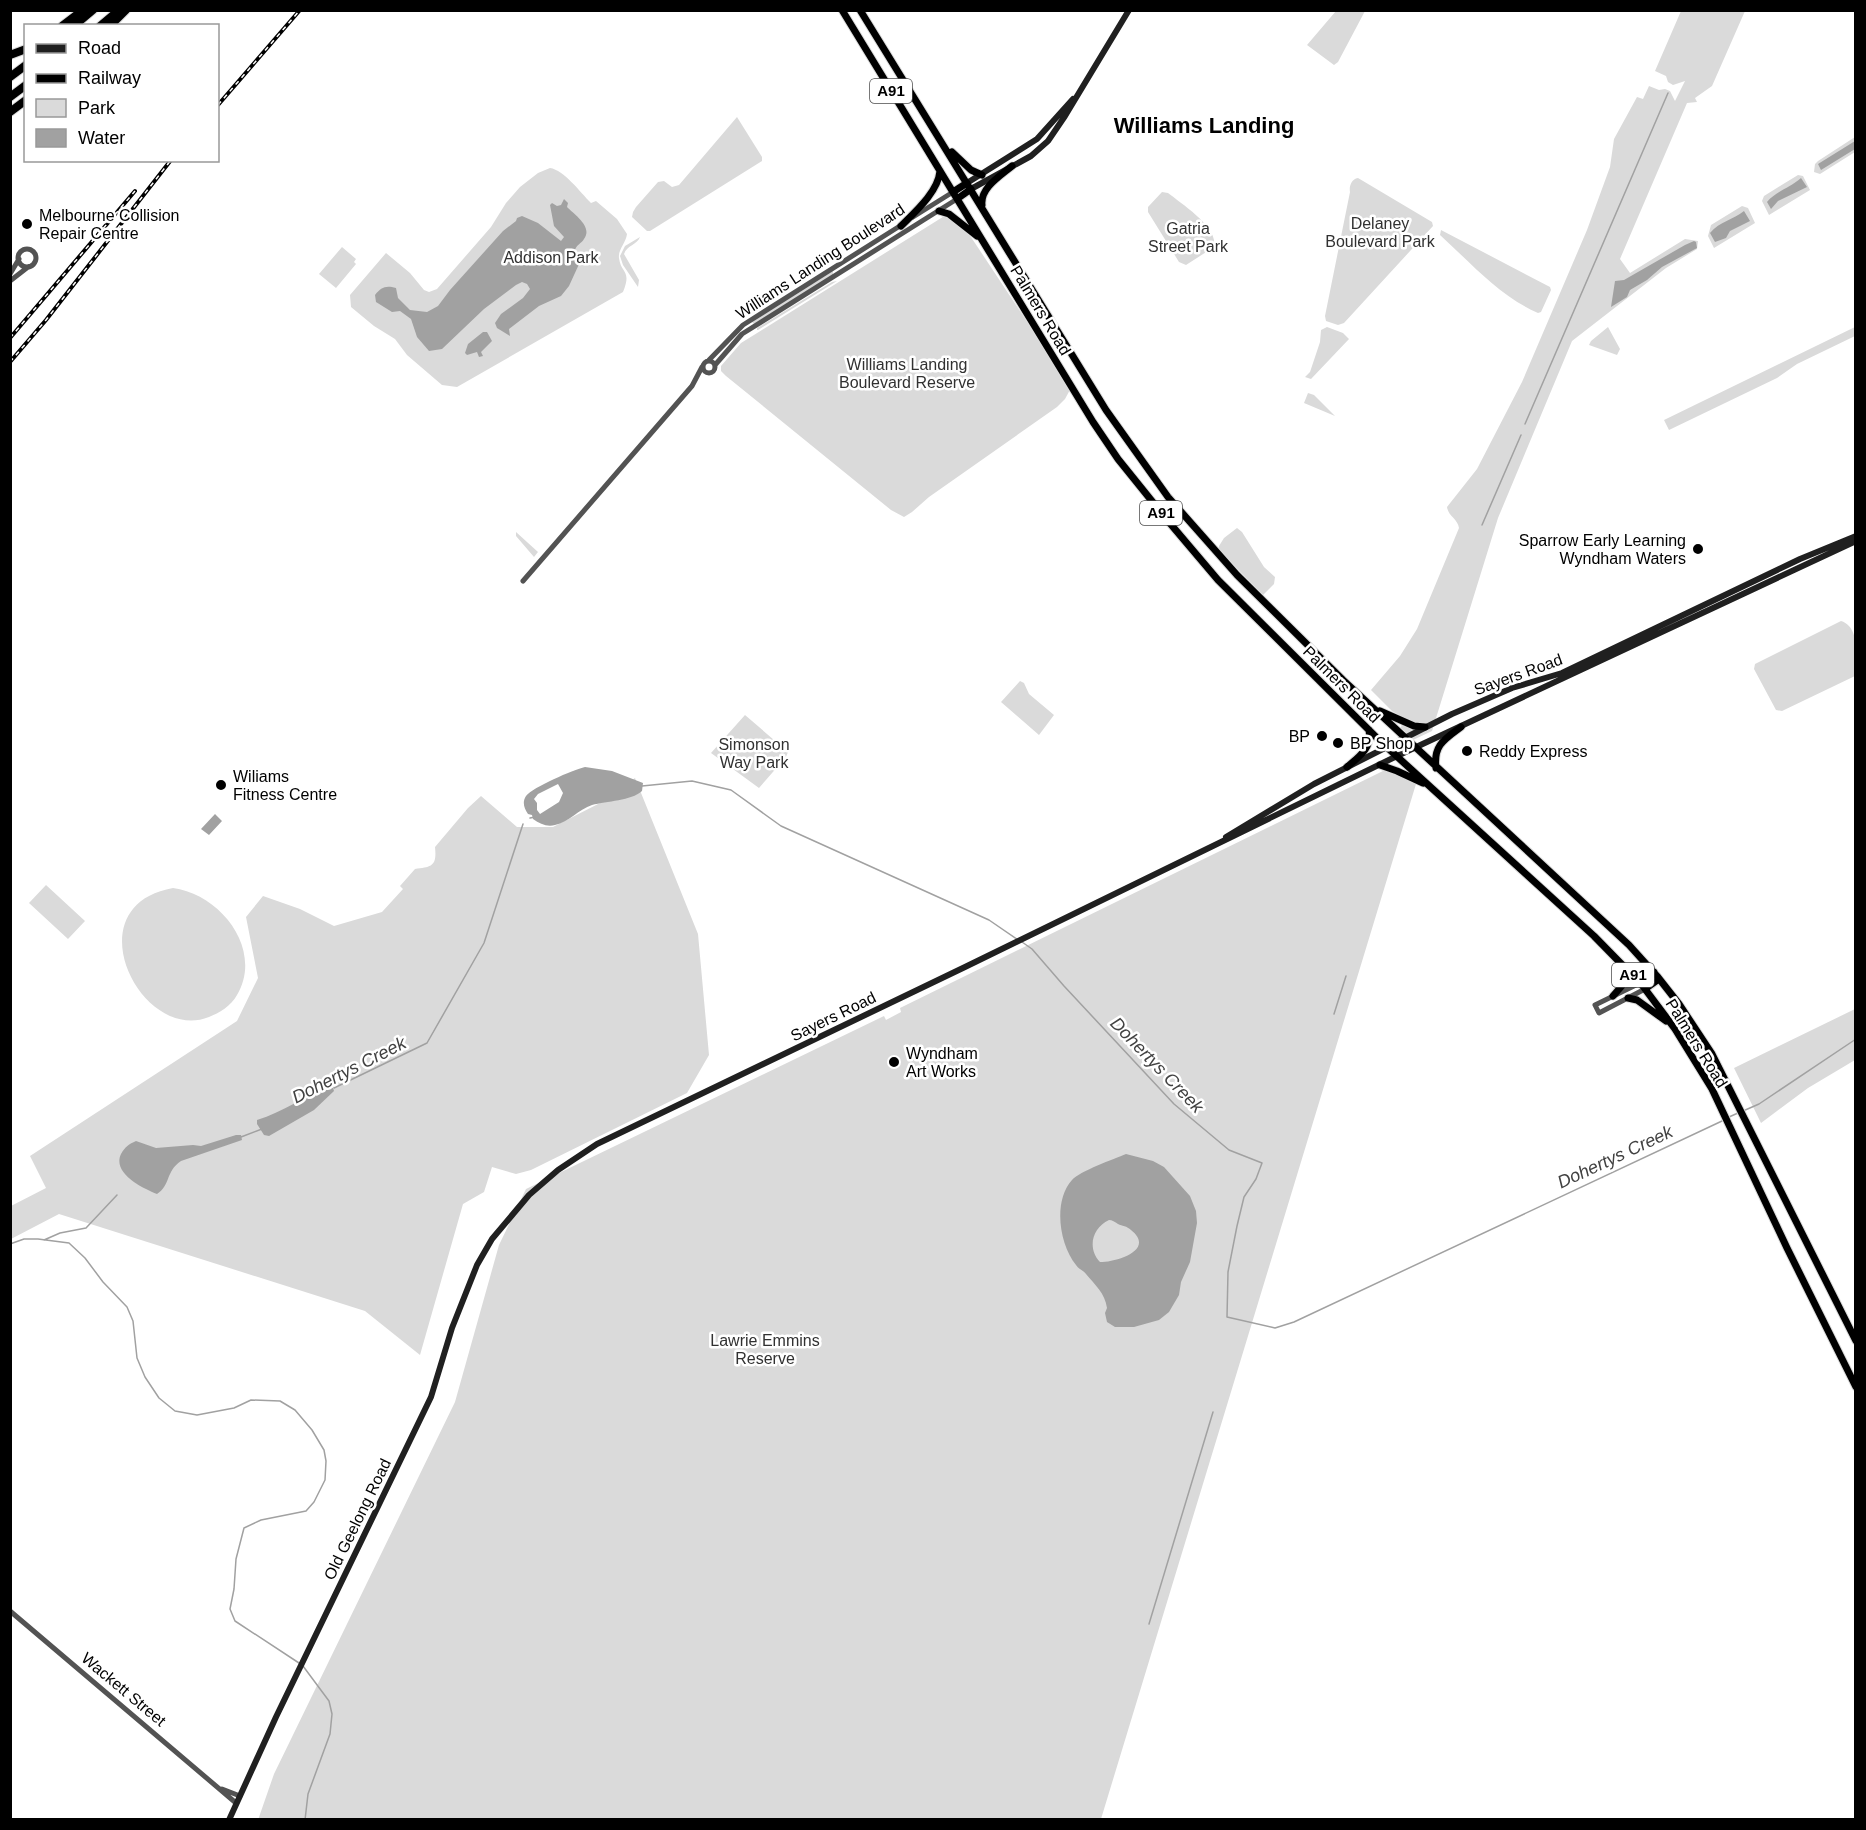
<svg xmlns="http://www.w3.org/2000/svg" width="1866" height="1830" viewBox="0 0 1866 1830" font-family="Arial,sans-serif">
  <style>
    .green { fill: #dadada }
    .water { fill: #a1a1a1; fill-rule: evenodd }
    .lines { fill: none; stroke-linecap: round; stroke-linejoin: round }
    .stream { stroke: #a1a1a1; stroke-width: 1.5 }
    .trunk-casing { stroke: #dbdbdb; stroke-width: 9 }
    .motorway-casing { stroke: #dbdbdb; stroke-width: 10 }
    .tertiary { stroke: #535353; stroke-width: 5 }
    .secondary { stroke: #202020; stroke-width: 6 }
    .trunk { stroke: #000; stroke-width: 7 }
    .motorway { stroke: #000; stroke-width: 8 }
    .rail-casing { stroke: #000; stroke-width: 4 }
    .rail { stroke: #fff; stroke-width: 1.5; stroke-dasharray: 4.5; stroke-linecap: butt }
    .poi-dot { fill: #000; stroke: #fff; stroke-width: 2 }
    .labels { text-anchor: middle; stroke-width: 5; stroke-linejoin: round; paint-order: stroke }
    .shield { fill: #fff; stroke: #4c4c4c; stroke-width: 1.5 }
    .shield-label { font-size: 15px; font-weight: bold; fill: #000 }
    .poi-label { font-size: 16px; fill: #000; stroke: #fff; text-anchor: start }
    .park-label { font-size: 16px; fill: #313131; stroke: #fff }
    .street-label { font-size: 16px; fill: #000; stroke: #fff }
    .water-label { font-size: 18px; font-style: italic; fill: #424242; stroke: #fff }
    .district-label { font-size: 22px; font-weight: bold; fill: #000; stroke: #fff }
  </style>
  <rect width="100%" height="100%" fill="#fff"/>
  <path class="green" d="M1336 11H1365L1338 62 1334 65 1307 45Z
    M1681 11H1745L1712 86 1695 98 1697 102 1687 103 1620 259 1630 273 1685 239 1698 241 1697 249 1666 268 1572 341 1498 518 1432 731 1394 749 1404 718 1392 711 1371 690 1400 656 1417 629 1459 528C1458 519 1448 516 1447 507L1477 469 1522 382 1587 230 1610 167 1614 139 1637 97 1643 99 1649 86 1659 90 1665 89 1670 91 1675 101 1685 81 1673 85 1668 82 1666 76 1655 71Z
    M737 117 762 157V161L650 231H647L632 217 633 212 636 207 658 182 664 181 672 187 679 185Z
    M1855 137V152L1820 174 1814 172 1815 164 1818 161Z
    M550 168C564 170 580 192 591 203L596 201 617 219 627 234C626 243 618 249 619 258 621 274 632 270 623 292L457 387 442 385 407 355 395 339 374 326 351 307 350 295 386 253 410 273 424 290 429 292 437 289 491 227 506 203 520 187 538 173Z
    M1798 175 1803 176 1810 190 1769 215 1762 201 1764 196Z
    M1358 178 1432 222 1433 226 1344 323 1338 325 1326 321 1325 316 1350 192C1349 187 1351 179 1358 178Z
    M1162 192 1168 193C1182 204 1219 228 1214 247L1186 265 1179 262 1148 212V207Z
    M1742 206 1748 208 1755 223 1714 248 1708 236 1711 225Z
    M946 215 965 228 1071 388 1065 399 1057 407 929 497 912 512 904 517 891 510 726 376 721 371V366L741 343Z
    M1441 230 1550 287 1551 290 1541 312 1538 313C1499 296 1471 263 1440 235Z
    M640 237C637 245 627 245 624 254L639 280 638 287 623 265 620 256 625 246Z
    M342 247 356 259 354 262 356 264 336 288 319 274Z
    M833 271V275L754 324 752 322Z
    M837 281 758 330H757V328L832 282Z
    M1327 327 1343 333 1349 339 1311 379 1305 377 1310 372 1320 342 1321 330Z
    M1608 327 1620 349 1617 355 1589 345 1591 341Z
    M1855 327V336L1797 364 1777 378 1669 430 1664 420Z
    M1308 393 1314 395 1335 416 1304 403Z
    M1237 528 1242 532 1264 567 1275 577 1274 584 1263 595 1219 550V546L1224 538Z
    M516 532 538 552 534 557 516 536Z
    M1841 621C1861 627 1856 660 1855 676L1782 711 1776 710 1754 669 1755 664Z
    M1020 681 1024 683 1029 694 1054 715 1039 735 1001 702Z
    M745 715 788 752 786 757 759 788 711 753Z
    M1385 770 1410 779 1416 784 1101 1819 258 1820 274 1774 455 1402 499 1245 526 1189 884 1016 886 1020 901 1012 900 1008Z
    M635 778 698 934 709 1055 687 1093 531 1170 516 1174 492 1167 484 1192 463 1204 420 1355 365 1311 59 1214 11 1239V1206L46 1188 30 1156 237 1021 258 978 246 917 263 896 300 909 334 926 382 912 403 889 400 886 415 869C432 867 437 866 435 847L468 808 481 796 517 827H553L600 803Z
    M46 885 85 921 68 939 29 903Z
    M173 888C220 894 264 949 237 995 231 1006 219 1013 209 1017 141 1044 72 906 173 888Z
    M1855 1009V1060L1808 1088 1761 1123 1734 1068Z"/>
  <path class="water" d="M1855 141V149L1821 170 1818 164Z
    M1801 178 1807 187 1778 201 1771 209 1767 202C1776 191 1790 188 1801 178Z
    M564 199 568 203 567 207C575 215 593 227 584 239 581 244 577 244 575 250L577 254 585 257 580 262 569 286 561 296 539 306 509 329 510 336 497 328 495 323 501 314 523 298 530 289 527 284 522 282 516 285 484 309 442 349 429 351 417 337 411 319 400 311 392 312 376 302 375 295C381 287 386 285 396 288L398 298 410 310 427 312 438 306 450 290 503 231 516 221 517 218 522 216 538 223 561 241 564 237 554 226 550 205 552 203 557 206 561 205Z
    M1744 211 1750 221 1730 231 1726 238 1715 242 1710 233C1720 221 1733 220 1744 211Z
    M1694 241 1696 242 1697 248 1662 267 1647 280 1630 290 1627 297 1611 307 1615 281 1624 280 1685 245Z
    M483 332H487L492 341 481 352 483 356 479 357 477 352 467 355 465 353 468 344Z
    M585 767 612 771 643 783 642 791C631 801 607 801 592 805 579 809 569 822 555 825 547 827 540 824 533 819L532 815 528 814C524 808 522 802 526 796 533 787 573 770 585 767ZM558 784 563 793 559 802 540 814 537 810V803L534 799 538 794Z
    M215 814 222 821 209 835 201 829Z
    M329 1088H333L334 1091 314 1110 269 1136 264 1135 257 1124V1120C283 1112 304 1096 329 1088Z
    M236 1135H241L242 1140 181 1161C165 1172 171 1185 157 1194 142 1188 112 1173 121 1154 125 1147 129 1144 136 1141L156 1148 193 1145 201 1146Z
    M1126 1154 1153 1161 1164 1167 1190 1196 1196 1211 1197 1223 1190 1262 1181 1282 1179 1295 1169 1312 1159 1320 1134 1327H1115L1107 1322 1105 1313 1107 1308C1105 1293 1095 1285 1086 1274 1083 1270 1078 1269 1076 1265 1059 1244 1053 1201 1072 1180 1080 1171 1114 1159 1126 1154ZM1109 1220C1112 1220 1115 1222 1118 1224 1122 1226 1127 1226 1131 1230 1156 1250 1116 1262 1100 1262 1087 1248 1092 1228 1109 1220Z"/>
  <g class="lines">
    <path class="stream" d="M1525 424 1668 93
      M1482 525 1521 435
      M642 786 692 781 731 790 781 826 989 920 1018 940
      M530 818 535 817
      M1022 942 1032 949 1064 986 1174 1104 1229 1150 1262 1163 1256 1179 1244 1197 1237 1226 1228 1272 1227 1317 1275 1328 1294 1322 1722 1121
      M1334 1014 1346 976
      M334 1088 427 1043 484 943 523 824
      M1743 1111 1759 1104 1856 1039
      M1729 1117 1738 1113
      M241 1137 262 1129
      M44 1240 60 1233 86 1228 117 1195
      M10 1244 24 1239H38L69 1243 85 1258 103 1282 127 1307 133 1321 137 1358 145 1377 159 1398 175 1411 197 1415 234 1408 251 1400 280 1401 295 1410 312 1430 324 1450 326 1461 325 1480 314 1502 306 1511 261 1520 244 1528 236 1559 234 1589 230 1609 235 1621 299 1663
      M1149 1624 1213 1412
      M303 1666 329 1701 332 1714 330 1734 308 1794 305 1820"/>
    <defs>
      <path id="trunk" d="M842 10 1093 422 1118 459 1168 521 1218 580 1380 741 1594 936 1642 985 1675 1029 1712 1089 1787 1248 1856 1387
        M860 10 1106 410 1168 497 1237 575 1343 680 1629 945 1657 976 1679 1004 1712 1054 1856 1341
        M952 152 971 170 982 175
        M953 192 967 183
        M957 199 971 189
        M982 205C980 188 1000 176 1012 166
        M939 211 949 214 977 236
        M901 226C915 212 938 192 940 171
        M1380 711 1414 726 1425 727
        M1380 765 1397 771 1423 783
        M1347 767C1360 756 1372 748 1369 730
        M1436 768C1433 745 1445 739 1461 727
        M1640 983 1654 972
        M1645 989 1659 979
        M1613 996 1627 980V968
        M1628 998 1637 1000 1666 1021"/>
      <path id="motorway" d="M62 26 83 10
        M74 26 93 10
        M100 26 119 10
        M110 26 126 10
        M10 55 26 49
        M10 77 26 65
        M10 97 26 85
        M10 112 26 100"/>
    </defs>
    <use href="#trunk" class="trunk-casing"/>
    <use href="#motorway" class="motorway-casing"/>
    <path class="tertiary" d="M913 217 953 192
      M18 258a9 9 0 1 1 18 0a9 9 0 1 1-18 0Z
      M10 274 19 259
      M10 281 28 267
      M709 360 743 325 903 224
      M703 367a6 6 0 1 1 12 0a6 6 0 1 1-12 0Z
      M715 365 742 334 957 199
      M523 581 692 386 702 367
      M1640 983 1595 1005 1599 1013 1645 989
      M10 1611 236 1803
      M222 1789 240 1796"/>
    <path class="secondary" d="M967 183 1037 139 1073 99
      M971 189 1031 156 1048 141 1065 116 1129 10
      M1226 837 1314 784 1452 714 1512 688 1562 673 1800 559 1856 536
      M229 1820 276 1717 431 1397 452 1328 477 1265 492 1239 529 1195 558 1170 597 1144 965 967 1397 756 1856 541"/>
    <use href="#trunk" class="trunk"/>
    <use href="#motorway" class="motorway"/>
    <defs>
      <path id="rail" d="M218 105 300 10
        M10 338 135 191
        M10 362 46 320 171 160"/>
    </defs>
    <use href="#rail" class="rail-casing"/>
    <use href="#rail" class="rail"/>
  </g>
  <g class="poi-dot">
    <circle cx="27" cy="224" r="6"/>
    <circle cx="1698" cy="549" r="6"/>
    <circle cx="1322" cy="736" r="6"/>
    <circle cx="1338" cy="743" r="6"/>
    <circle cx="1467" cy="751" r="6"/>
    <circle cx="221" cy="785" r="6"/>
    <circle cx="894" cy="1062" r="6"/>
  </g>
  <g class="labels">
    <g class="shield">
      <rect x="870" y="79" width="42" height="24" rx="4.5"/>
      <rect x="1140" y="501" width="42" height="24" rx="4.5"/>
      <rect x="1612" y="963" width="42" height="24" rx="4.5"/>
    </g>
    <g class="shield-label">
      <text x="891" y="96">A91</text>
      <text x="1161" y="518">A91</text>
      <text x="1633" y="980">A91</text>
    </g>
    <g class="poi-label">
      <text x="39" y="221">Melbourne Collision<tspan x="39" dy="18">Repair Centre</tspan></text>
      <text x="1686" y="546" text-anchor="end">Sparrow Early Learning<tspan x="1686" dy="18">Wyndham Waters</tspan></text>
      <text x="1310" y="742" text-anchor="end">BP</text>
      <text x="1350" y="749">BP Shop</text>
      <text x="1479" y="757">Reddy Express</text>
      <text x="233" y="782">Wiliams<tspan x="233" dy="18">Fitness Centre</tspan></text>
      <text x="906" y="1059">Wyndham<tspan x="906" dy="18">Art Works</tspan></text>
    </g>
    <g class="park-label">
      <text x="1380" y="229">Delaney<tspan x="1380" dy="18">Boulevard Park</tspan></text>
      <text x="1188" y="234">Gatria<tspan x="1188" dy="18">Street Park</tspan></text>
      <text x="551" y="263">Addison Park</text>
      <text x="907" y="370">Williams Landing<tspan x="907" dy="18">Boulevard Reserve</tspan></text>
      <text x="754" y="750">Simonson<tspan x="754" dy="18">Way Park</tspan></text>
      <text x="765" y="1346">Lawrie Emmins<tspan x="765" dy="18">Reserve</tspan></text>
    </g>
    <g class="street-label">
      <text transform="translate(820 261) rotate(-33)" y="6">Williams Landing Boulevard</text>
      <text transform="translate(1041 310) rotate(59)" y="6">Palmers Road</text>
      <text transform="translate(1518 674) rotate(-20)" y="6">Sayers Road</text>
      <text transform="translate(1342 684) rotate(45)" y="6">Palmers Road</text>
      <text transform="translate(833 1016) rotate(-26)" y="6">Sayers Road</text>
      <text transform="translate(1697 1043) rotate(58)" y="6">Palmers Road</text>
      <text transform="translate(357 1519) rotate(-64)" y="6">Old Geelong Road</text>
      <text transform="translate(124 1689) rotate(40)" y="6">Wackett Street</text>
    </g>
    <g class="water-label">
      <text transform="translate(1157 1065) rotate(46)" y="6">Dohertys Creek</text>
      <text transform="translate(349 1070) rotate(-27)" y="6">Dohertys Creek</text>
      <text transform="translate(1615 1157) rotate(-25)" y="6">Dohertys Creek</text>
    </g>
    <g class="district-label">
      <text x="1204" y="133">Williams Landing</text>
    </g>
  </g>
  <rect width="1866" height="1830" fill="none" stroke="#000000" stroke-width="24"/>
  <rect x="24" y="24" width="195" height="138" fill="#ffffff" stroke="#999999" stroke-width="1.5"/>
  <rect x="36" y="44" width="30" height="9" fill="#202020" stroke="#999999" stroke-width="1.5"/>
  <text x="78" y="54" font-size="18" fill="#000000">Road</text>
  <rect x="36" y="74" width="30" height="9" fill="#000000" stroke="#999999" stroke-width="1.5"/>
  <text x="78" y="84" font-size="18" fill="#000000">Railway</text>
  <rect x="36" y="99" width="30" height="18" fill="#dadada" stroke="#999999" stroke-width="1.5"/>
  <text x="78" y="114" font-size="18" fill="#000000">Park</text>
  <rect x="36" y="129" width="30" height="18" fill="#a1a1a1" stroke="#999999" stroke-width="1.5"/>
  <text x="78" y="144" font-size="18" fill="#000000">Water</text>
</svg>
